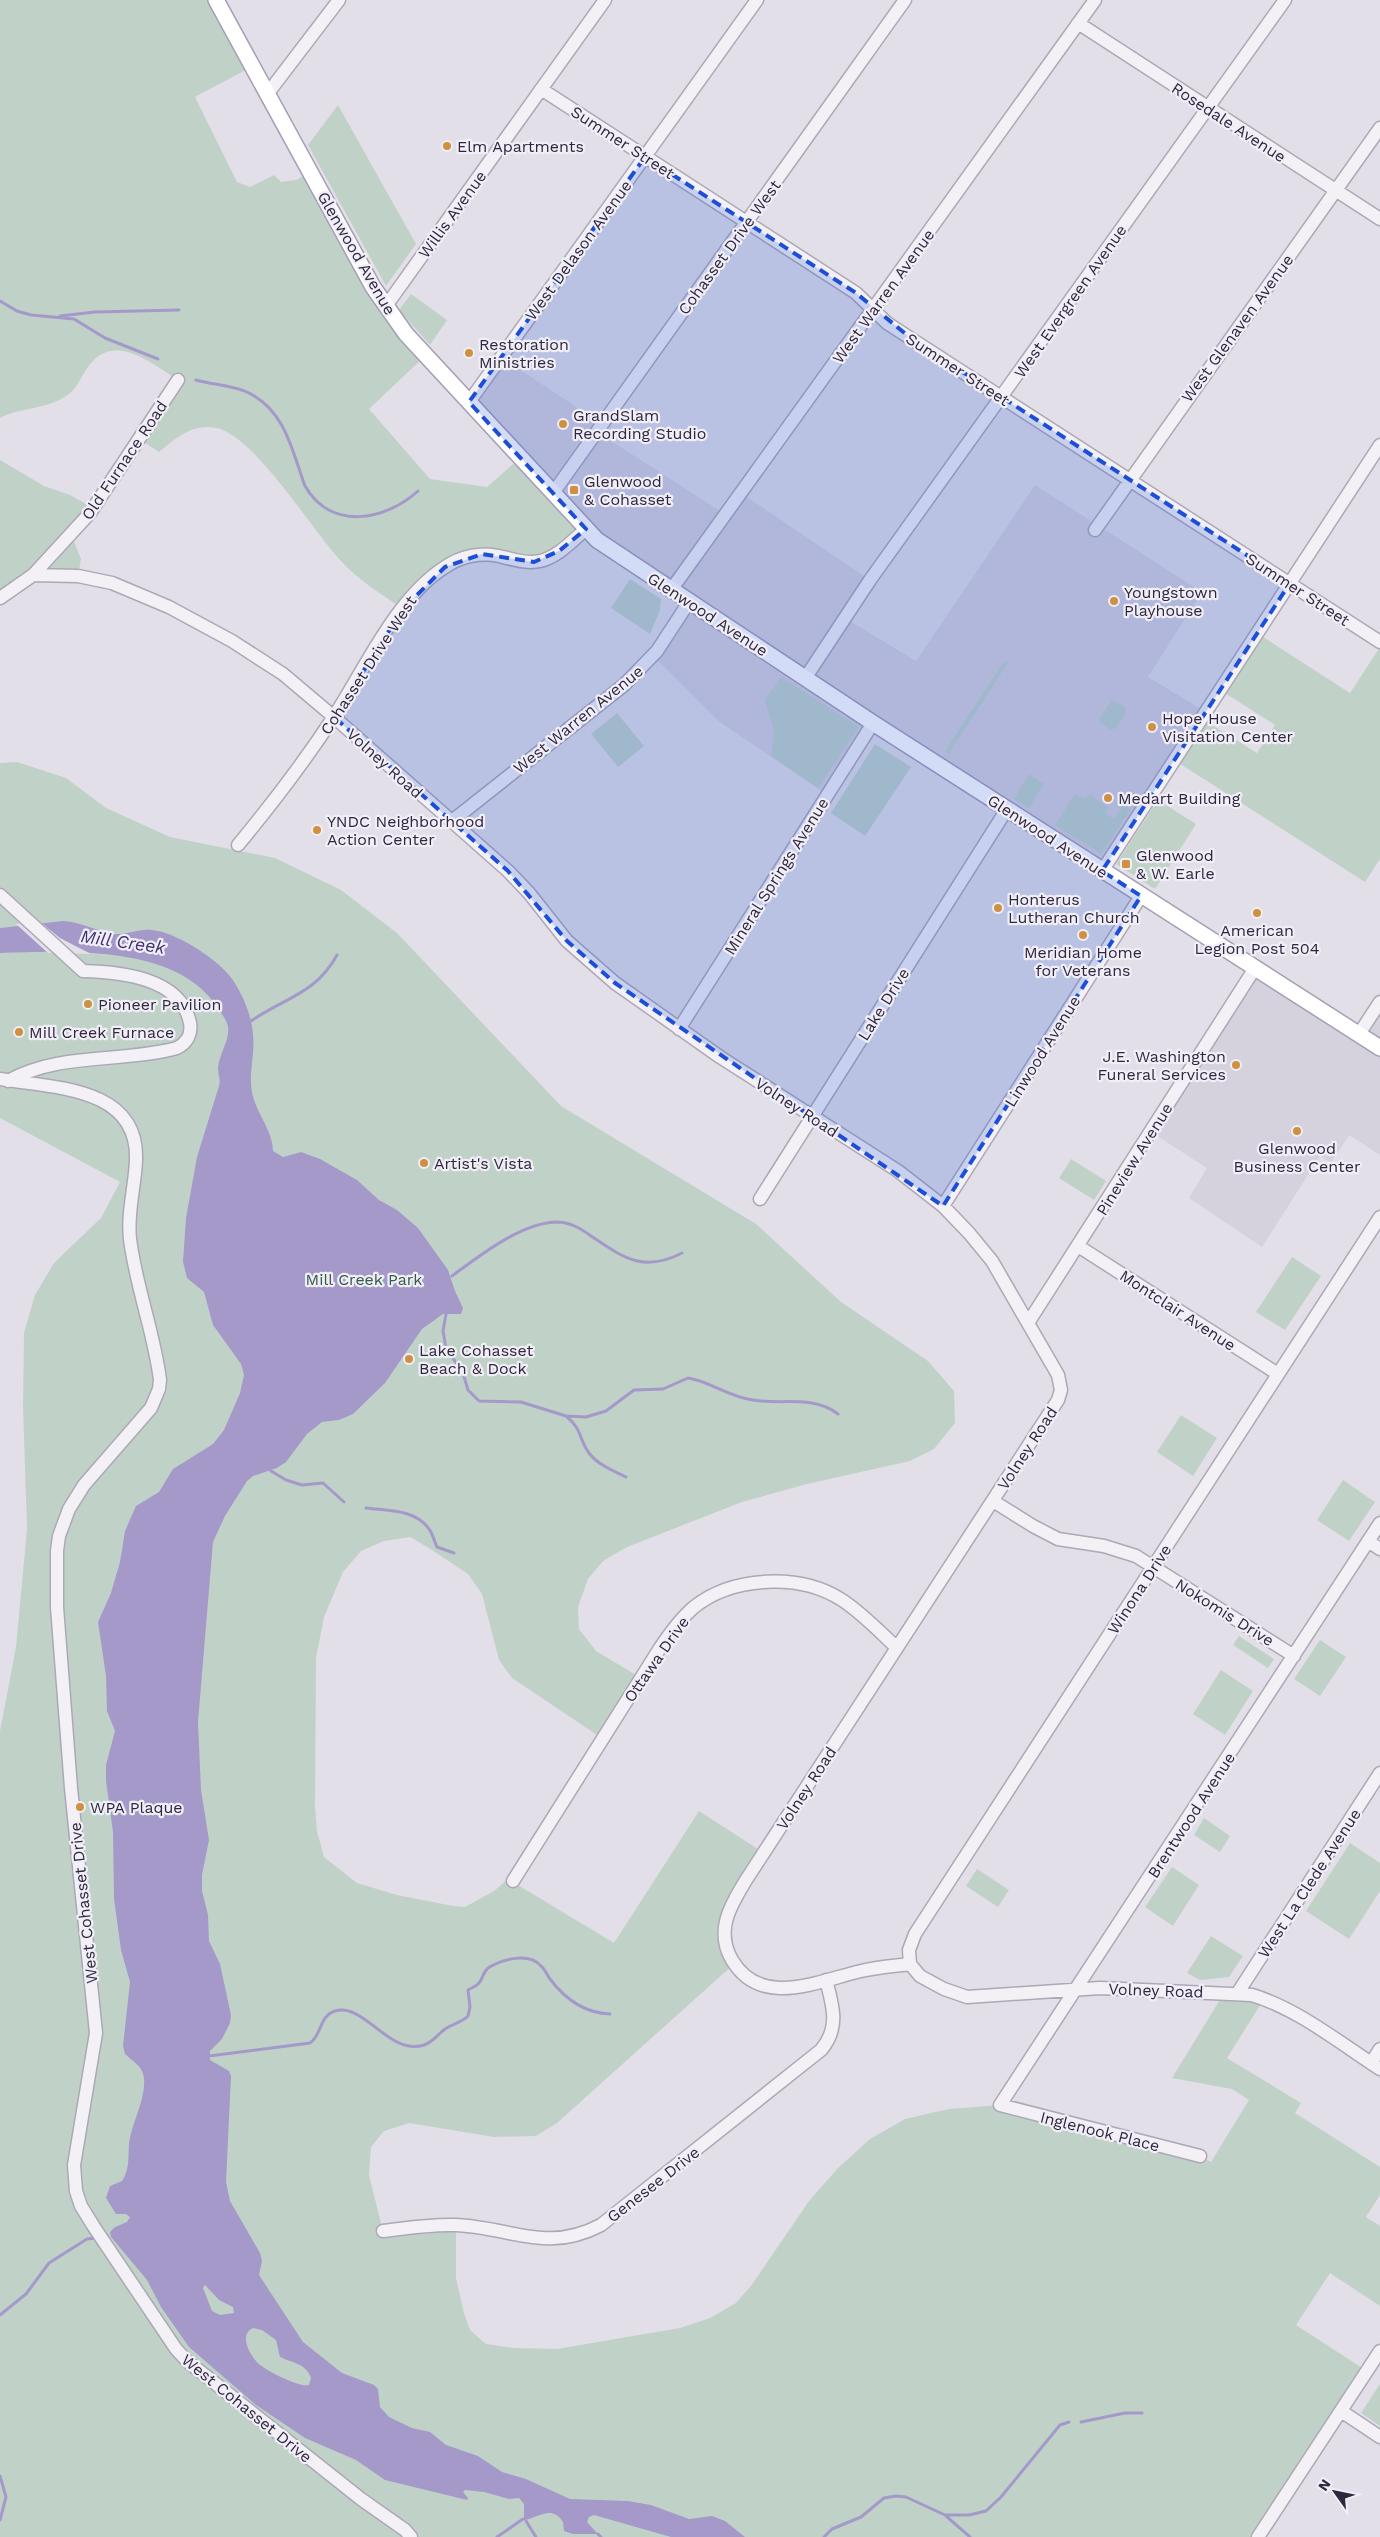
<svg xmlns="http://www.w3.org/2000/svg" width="1380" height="2537" viewBox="0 0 1380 2537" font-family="'Work Sans',sans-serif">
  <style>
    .built { fill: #d5d1dd }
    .green { fill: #c0d2c8 }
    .water { fill: #a499c9; fill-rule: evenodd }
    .pier { fill: #e2dfe8 }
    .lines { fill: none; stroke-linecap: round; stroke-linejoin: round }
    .stream { stroke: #a499c9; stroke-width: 3 }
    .minor-casing { stroke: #ada8b5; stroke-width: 15 }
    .major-casing { stroke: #a59eb4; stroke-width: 18 }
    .minor { stroke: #f3f1f6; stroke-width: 12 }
    .major { stroke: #fff; stroke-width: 15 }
    .marked { fill: #1d4ed8; fill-opacity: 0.2; stroke: #1d4ed8; stroke-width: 4; stroke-dasharray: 10 6; stroke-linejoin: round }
    .poi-dot { fill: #cf9042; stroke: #f0eef6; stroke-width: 2 }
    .labels { text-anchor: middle; stroke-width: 4.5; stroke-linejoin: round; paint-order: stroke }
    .street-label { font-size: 16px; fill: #30273f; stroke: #f0eef6 }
    .poi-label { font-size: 16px; fill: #30273f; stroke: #f0eef6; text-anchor: start }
    .park-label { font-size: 16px; fill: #355b49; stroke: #f0eef6 }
    .water-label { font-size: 18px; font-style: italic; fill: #433173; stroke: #f0eef6 }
  </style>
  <rect width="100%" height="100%" fill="#e2dfe8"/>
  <path class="built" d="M501 357 602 424 597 432 725 514 741 493 870 580 845 618 916 661 1035 485 1202 592 1148 677 1206 712 1102 871 873 723 823 792 717 720 653 656 689 602 612 552 469 402Z
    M1255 968 1359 1034 1380 1002V1155L1349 1135 1331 1163 1320 1156 1262 1247 1189 1198 1207 1168 1151 1132Z"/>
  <path class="green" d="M0 0H216L253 66 195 97 237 182 250 187 274 175 281 182 296 180 310 172 425 356 369 409 430 479 487 487 520 458 586 529 550 557 458 560 403 609C381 594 358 580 340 560 313 531 253 434 216 428 193 423 176 438 159 452L139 439 178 380C153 364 116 333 91 363 83 372 78 387 69 394 47 410 21 407 0 418Z
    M338 105 416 244 386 286 308 145Z
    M411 294 447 320 430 345 399 310Z
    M0 460 44 486 70 495 93 508 73 539 81 559 78 576 33 575 0 598Z
    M630 579 661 599 660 610 650 634 611 608Z
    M1257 633 1350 693 1380 647V859L1365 882 1174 760 1201 718 1257 753 1275 725 1220 690Z
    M1009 661 949 754 945 751 1003 663Z
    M781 677 859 727 818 788 771 756 774 731 765 700Z
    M1112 700 1125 707 1126 712 1116 728 1111 730 1100 722 1099 719Z
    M617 713 644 746 618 767 591 734Z
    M875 744 911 767 865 836 831 813Z
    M17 762 66 778 106 808 170 837 275 858 341 890 397 933 561 1106 756 1224 841 1302 928 1361 954 1391 955 1423 934 1449 910 1461 807 1484 742 1502 627 1547 603 1561 588 1579 578 1607 579 1629 596 1651 641 1678 603 1739 512 1678 499 1660 482 1594 468 1574 429 1548 410 1537 384 1541 361 1551 343 1572 324 1617 316 1658 315 1806 317 1831 324 1857 357 1883 397 1895 453 1906 465 1907 494 1891 508 1879 614 1943 699 1811 764 1853 726 1916 734 1964 557 2123 536 2136 494 2137 409 2123 384 2131 371 2147 369 2175 383 2231 456 2225V2278L464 2313 470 2330 486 2344 514 2348 557 2349 680 2328 710 2318 736 2303 751 2286 809 2201 838 2168 870 2139 905 2119 949 2109 1000 2105 1200 2156 1211 2162 1249 2100 1232 2089 1172 2078 1224 1993 1264 1999 1227 2058 1301 2103 1295 2113 1380 2167V2195L1366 2217 1380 2226V2306L1330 2273 1296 2325 1367 2371 1258 2537H0V1731L16 1647 27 1529 23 1406 24 1333 35 1295 54 1263 101 1218 120 1182 0 1118V1085L8 1081 0 1079V763Z
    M1029 774 1044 784 1029 808 1014 799Z
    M1075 794 1083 799 1091 795 1108 807 1106 814 1114 819 1121 809 1115 805 1117 801 1131 809 1101 854 1055 825Z
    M1158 800 1196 824 1155 889 1116 864Z
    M1071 1159 1106 1181 1094 1200 1059 1178Z
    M1292 1257 1321 1276 1285 1330 1256 1312Z
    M1181 1415 1217 1438 1193 1476 1157 1452Z
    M1343 1480 1375 1502 1349 1541 1317 1520Z
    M1239 1636 1274 1659 1268 1668 1233 1645Z
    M1320 1640 1346 1657 1320 1696 1294 1679Z
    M1221 1670 1253 1691 1225 1735 1193 1714Z
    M1204 1818 1230 1836 1220 1852 1194 1835Z
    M1350 1843 1380 1863V1891L1349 1939 1306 1911Z
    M1172 1867 1199 1885 1173 1926 1145 1907Z
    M977 1869 1009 1890 998 1907 966 1886Z
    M1211 1936 1243 1956 1229 1977 1200 1980 1187 1973Z
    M1380 2384V2426L1361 2413Z"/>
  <path class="water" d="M63 921C81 922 96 931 114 934 127 935 139 928 152 930 175 932 214 957 229 975 241 990 252 1015 253 1035 255 1051 250 1068 251 1084 252 1110 273 1128 273 1151L283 1157 301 1152 320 1159 357 1180 379 1200 397 1210 418 1228 448 1270 455 1291 463 1308 461 1314H443L422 1329 385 1383 353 1414 339 1420 322 1422 307 1434 286 1462 277 1468 253 1476 247 1481 225 1516 213 1542 198 1722 201 1790 209 1840 202 1875V1891L208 1915 209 1941 220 1964 231 2015 230 2023 222 2039 210 2051V2060L229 2071 231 2076 226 2182 230 2201 260 2253 262 2261 259 2275 303 2342 342 2373 374 2385 378 2389 380 2407 389 2417 412 2428 430 2432 446 2445 478 2456 502 2472 526 2479 570 2499 628 2501 651 2505 689 2519 712 2516 725 2521 745 2537H671L594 2515 589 2517 587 2522 598 2534H573L564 2531 563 2522C552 2504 538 2518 524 2520V2504L519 2498 509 2499 484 2492 465 2490 463 2492 468 2498 467 2500 385 2480 356 2460 305 2438 256 2405 189 2347 161 2307 147 2280 111 2237 110 2232 115 2227 127 2222 130 2217 126 2214H116L106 2198 110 2186 122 2181C130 2169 128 2156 129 2143 132 2122 146 2099 144 2078 142 2065 133 2062 125 2054L123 2046 130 1982 121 1950 114 1899 113 1832 106 1781V1765L115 1731 107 1711 106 1676 98 1622 111 1593 120 1562 125 1531 136 1506 159 1492 173 1469 213 1444 224 1430 240 1393 244 1375 241 1364 213 1325 204 1292 187 1278 183 1262 186 1218 197 1157 219 1086C221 1079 218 1075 218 1068 219 1054 230 1040 228 1027 227 1020 221 1013 217 1007 177 944 65 951 0 953V928ZM205 2285 219 2300 233 2307 234 2313 220 2315 212 2311 203 2288ZM253 2328 262 2330 276 2340 280 2357C292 2363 306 2363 311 2378L309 2385C300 2388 263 2370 256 2361 249 2353 239 2334 253 2328Z"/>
  <path class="pier" d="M39 921 60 938 91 954 48 953 16 924Z"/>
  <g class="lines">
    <path class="stream" d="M0 301 17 311 31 315 74 319 105 338 158 359
      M60 316 95 312 179 310
      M196 380C213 385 233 385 249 393 286 412 292 451 305 486 331 531 385 521 418 491
      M251 1021C284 998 316 994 337 955
      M452 1276C479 1256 521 1223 556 1222 570 1222 580 1228 591 1236 624 1258 643 1273 682 1253
      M446 1314 443 1331 446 1348 463 1373 468 1390 479 1401 521 1402 566 1416 586 1417 606 1411 634 1390 663 1389 688 1378C709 1381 729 1397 753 1400 782 1405 813 1395 838 1414
      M566 1416C583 1430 578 1438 589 1453 597 1464 613 1471 626 1477
      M271 1471 286 1480 302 1485 323 1483 344 1502
      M366 1508C388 1511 415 1509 429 1529 433 1534 434 1541 437 1547L454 1553
      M209 2056 310 2043C322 2035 319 2016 335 2011 364 2002 389 2056 424 2045 433 2042 437 2035 445 2029 452 2024 461 2023 468 2016L470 2007 468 1990C471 1988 475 1987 478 1984 483 1980 482 1973 488 1968 502 1959 529 1952 541 1966 545 1969 547 1975 550 1979 565 1999 584 2013 610 2014
      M0 2315 26 2294 49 2263 87 2239 97 2238
      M1081 2422 1125 2413H1142
      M0 2476 6 2497 0 2520
      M946 2516 970 2537
      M526 2521 536 2537
      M598 2534 601 2537
      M497 2537 523 2519
      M824 2537 832 2529 861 2517 884 2498 896 2496 906 2497 945 2515H969L986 2511 1001 2497 1060 2425 1069 2422"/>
    <defs>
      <path id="minor" d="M1078 23 1380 219
        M541 89 856 293 887 323 913 340 1380 642
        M268 93 339 0
        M386 306 605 0
        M469 402 757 0
        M553 493 905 0
        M1095 530 1380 128
        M33 575 78 576 112 583 169 607 232 641 283 674 334 717 508 871 529 893 567 941 615 983 720 1057 898 1171 943 1206 969 1233 992 1261 1058 1375 1061 1390 1058 1400 746 1880C730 1906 715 1931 732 1960 761 2009 818 1981 861 1971 877 1967 894 1966 910 1964
        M671 590 1095 0
        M0 598 33 575 90 513 178 380
        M806 677 870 580 1285 0
        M452 821 624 685 657 651 689 602
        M238 845C272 804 304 762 333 718 365 669 396 598 445 567 461 556 481 552 499 556 512 559 527 564 540 561 558 557 573 540 586 529
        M1102 871 1380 445
        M0 895 83 971C119 972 181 977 190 1023 192 1034 187 1043 177 1048 121 1063 59 1052 8 1081
        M679 1029 873 723
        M1359 1034 1380 1002
        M0 1079C52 1088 139 1086 136 1160 135 1187 127 1212 130 1239 136 1287 154 1332 160 1380L159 1389 151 1408 84 1485 69 1509 59 1536 57 1551V1607L71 1788 96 2033 74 2165 76 2191 81 2206 94 2227 176 2349 187 2361 361 2499 405 2530 411 2537
        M760 1199 1007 809
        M943 1206 1141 896
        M1078 1246 1278 1374
        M1028 1323 1255 968
        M993 1501 1033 1526 1058 1539 1104 1546 1136 1556 1294 1656
        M1368 1541 1380 1549
        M513 1881 660 1648C670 1633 680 1619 694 1607 733 1576 800 1573 842 1600 862 1613 880 1632 897 1648
        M910 1964 909 1950 915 1934 1380 1217
        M910 1964 920 1976 944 1989 967 1997 1100 1988 1252 1995C1298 2009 1340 2043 1380 2069
        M1237 1994 1380 1773
        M1371 2063 1380 2049
        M1200 2156 1000 2105 1380 1523
        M383 2231C407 2228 431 2224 455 2225 511 2227 546 2254 601 2225L821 2050C840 2028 833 2006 826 1980
        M1341 2411 1380 2437
        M1258 2537 1380 2351"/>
      <path id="major" d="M216 0 373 287 406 334 597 540 873 723 1380 1048"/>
    </defs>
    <use href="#minor" class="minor-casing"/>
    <use href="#major" class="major-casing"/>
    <use href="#minor" class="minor"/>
    <use href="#major" class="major"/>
  </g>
  <path class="marked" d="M645 157 856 293 913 340 1290 583 1102 871 1141 896 943 1206 615 983 567 941 508 871 334 717 403 609 445 567 482 554 534 562 559 551 586 529 469 402Z"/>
  <g class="poi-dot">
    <circle cx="447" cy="146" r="5"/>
    <circle cx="469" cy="353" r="5"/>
    <circle cx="563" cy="424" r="5"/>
    <rect x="569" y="485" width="10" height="10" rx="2.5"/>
    <circle cx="1114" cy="601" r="5"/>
    <circle cx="1152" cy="727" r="5"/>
    <circle cx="1108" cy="798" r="5"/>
    <circle cx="317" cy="830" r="5"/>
    <rect x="1121" y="859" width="10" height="10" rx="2.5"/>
    <circle cx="998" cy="908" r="5"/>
    <circle cx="1257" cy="913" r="5"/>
    <circle cx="1083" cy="935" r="5"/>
    <circle cx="88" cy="1004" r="5"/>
    <circle cx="19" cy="1032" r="5"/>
    <circle cx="1236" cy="1065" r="5"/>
    <circle cx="1297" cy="1131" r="5"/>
    <circle cx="424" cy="1163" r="5"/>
    <circle cx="409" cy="1359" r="5"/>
    <circle cx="80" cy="1807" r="5"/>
  </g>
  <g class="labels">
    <g class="street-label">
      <text transform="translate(1229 122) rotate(33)" y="6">Rosedale Avenue</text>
      <text transform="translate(623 142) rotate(33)" y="6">Summer Street</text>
      <text transform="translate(452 214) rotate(-54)" y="6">Willis Avenue</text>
      <text transform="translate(729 247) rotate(-54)" y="6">Cohasset Drive West</text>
      <text transform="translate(578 250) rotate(-54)" y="6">West Delason Avenue</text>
      <text transform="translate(357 253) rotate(60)" y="6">Glenwood Avenue</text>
      <text transform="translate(883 296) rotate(-54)" y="6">West Warren Avenue</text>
      <text transform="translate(1070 301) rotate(-55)" y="6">West Evergreen Avenue</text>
      <text transform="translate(1237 328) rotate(-54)" y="6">West Glenaven Avenue</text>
      <text transform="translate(958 369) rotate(33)" y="6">Summer Street</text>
      <text transform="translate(124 460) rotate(-56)" y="6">Old Furnace Road</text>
      <text transform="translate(1298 589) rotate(33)" y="6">Summer Street</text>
      <text transform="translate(708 614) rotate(33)" y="6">Glenwood Avenue</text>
      <text transform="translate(368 665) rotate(-57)" y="6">Cohasset Drive West</text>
      <text transform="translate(578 719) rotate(-39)" y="6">West Warren Avenue</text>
      <text transform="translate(385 763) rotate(42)" y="6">Volney Road</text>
      <text transform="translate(1048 836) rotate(33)" y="6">Glenwood Avenue</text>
      <text transform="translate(776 876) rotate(-58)" y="6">Mineral Springs Avenue</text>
      <text transform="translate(883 1004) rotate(-58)" y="6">Lake Drive</text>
      <text transform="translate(1042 1051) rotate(-58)" y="6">Linwood Avenue</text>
      <text transform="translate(797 1107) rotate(33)" y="6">Volney Road</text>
      <text transform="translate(1134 1159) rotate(-58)" y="6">Pineview Avenue</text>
      <text transform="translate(1178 1310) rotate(33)" y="6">Montclair Avenue</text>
      <text transform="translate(1027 1448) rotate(-57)" y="6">Volney Road</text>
      <text transform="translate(1139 1589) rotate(-57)" y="6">Winona Drive</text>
      <text transform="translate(1225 1612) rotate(32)" y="6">Nokomis Drive</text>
      <text transform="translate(656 1659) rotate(-55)" y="6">Ottawa Drive</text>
      <text transform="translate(806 1788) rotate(-57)" y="6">Volney Road</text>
      <text transform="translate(1191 1815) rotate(-57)" y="6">Brentwood Avenue</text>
      <text transform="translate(1309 1883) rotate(-57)" y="6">West La Clede Avenue</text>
      <text transform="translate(83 1903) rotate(-96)" y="6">West Cohasset Drive</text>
      <text transform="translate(1156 1990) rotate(2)" y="6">Volney Road</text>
      <text transform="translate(1100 2131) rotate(14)" y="6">Inglenook Place</text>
      <text transform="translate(653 2184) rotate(-38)" y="6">Genesee Drive</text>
      <text transform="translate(247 2408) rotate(39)" y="6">West Cohasset Drive</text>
    </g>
    <g class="poi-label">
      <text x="457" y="152">Elm Apartments</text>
      <text x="479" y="350">Restoration<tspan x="479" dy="18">Ministries</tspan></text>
      <text x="573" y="421">GrandSlam<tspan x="573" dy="18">Recording Studio</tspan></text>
      <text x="584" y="487">Glenwood<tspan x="584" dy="18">&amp; Cohasset</tspan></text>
      <text x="1124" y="598">Youngstown<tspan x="1124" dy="18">Playhouse</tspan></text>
      <text x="1162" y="724">Hope House<tspan x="1162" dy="18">Visitation Center</tspan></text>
      <text x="1118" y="804">Medart Building</text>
      <text x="327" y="827">YNDC Neighborhood<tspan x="327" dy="18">Action Center</tspan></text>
      <text x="1136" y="861">Glenwood<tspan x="1136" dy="18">&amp; W. Earle</tspan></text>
      <text x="1008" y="905">Honterus<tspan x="1008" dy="18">Lutheran Church</tspan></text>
      <text x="1257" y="936" text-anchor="middle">American<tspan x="1257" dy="18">Legion Post 504</tspan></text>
      <text x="1083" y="958" text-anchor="middle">Meridian Home<tspan x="1083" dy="18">for Veterans</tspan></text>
      <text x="98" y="1010">Pioneer Pavilion</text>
      <text x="29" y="1038">Mill Creek Furnace</text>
      <text x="1226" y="1062" text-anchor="end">J.E. Washington<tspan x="1226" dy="18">Funeral Services</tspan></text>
      <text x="1297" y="1154" text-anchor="middle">Glenwood<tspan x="1297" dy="18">Business Center</tspan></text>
      <text x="434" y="1169">Artist's Vista</text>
      <text x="419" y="1356">Lake Cohasset<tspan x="419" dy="18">Beach &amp; Dock</tspan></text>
      <text x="90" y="1813">WPA Plaque</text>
    </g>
    <g class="park-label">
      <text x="364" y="1285">Mill Creek Park</text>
    </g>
    <g class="water-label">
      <text transform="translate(123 942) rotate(8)" y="6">Mill Creek</text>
    </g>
  </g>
  <g transform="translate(1335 2492) rotate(303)" stroke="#f0eef6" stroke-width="4" paint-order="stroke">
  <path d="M0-4L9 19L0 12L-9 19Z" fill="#30273f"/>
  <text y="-8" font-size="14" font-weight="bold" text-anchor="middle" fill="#30273f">N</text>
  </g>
</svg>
